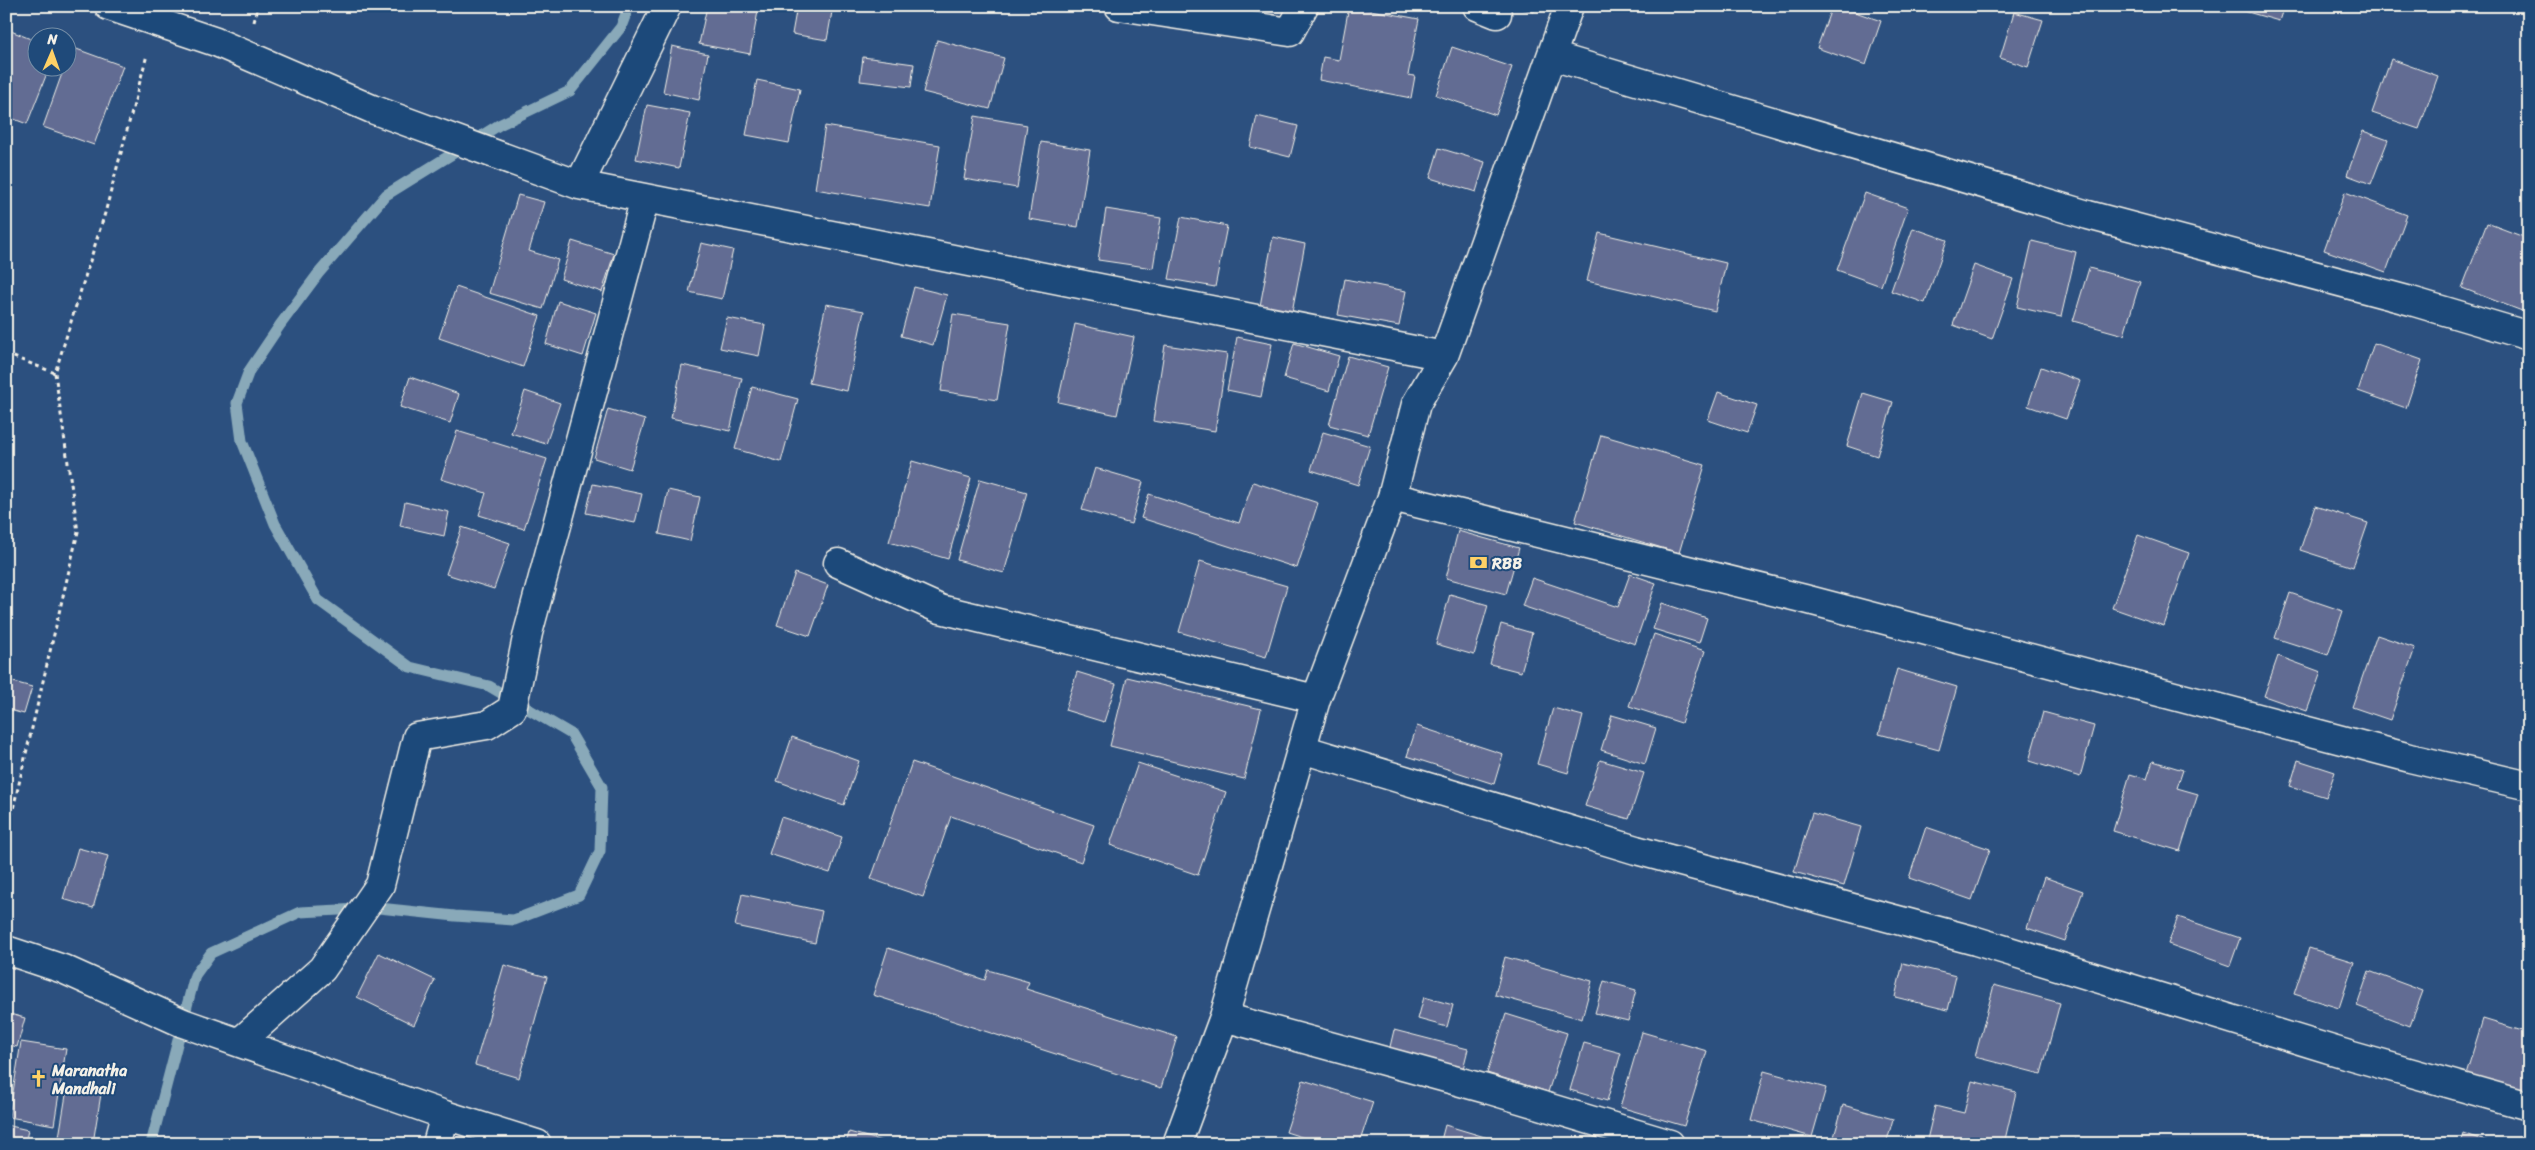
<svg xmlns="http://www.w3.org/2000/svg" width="2535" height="1150" viewBox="0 0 2535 1150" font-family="Sriracha,sans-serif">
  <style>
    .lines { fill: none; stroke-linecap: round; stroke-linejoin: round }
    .stream { stroke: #89a9b9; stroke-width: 11 }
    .building { fill: #626c93; stroke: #f4f1e8 }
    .street-casing { stroke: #f4f1e8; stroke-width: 31 }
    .path { stroke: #f4f1e8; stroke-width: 3; stroke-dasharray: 4 4; stroke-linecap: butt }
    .street { stroke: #1f4a7a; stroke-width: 28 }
    .labels { text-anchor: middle; stroke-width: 4; stroke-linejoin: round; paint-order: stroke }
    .poi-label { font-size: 16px; font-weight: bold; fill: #f4f1e8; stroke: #1f4a7a; text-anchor: start }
  </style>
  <rect width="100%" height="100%" fill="#2c507f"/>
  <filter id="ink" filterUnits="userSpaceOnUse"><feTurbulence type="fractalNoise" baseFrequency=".02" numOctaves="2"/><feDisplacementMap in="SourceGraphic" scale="10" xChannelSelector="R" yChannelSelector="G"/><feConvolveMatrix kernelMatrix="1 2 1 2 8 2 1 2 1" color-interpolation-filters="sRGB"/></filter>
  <g filter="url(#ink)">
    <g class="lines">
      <path class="stream" d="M151 1144 195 975 211 953 300 912 379 908 455 916 514 920 579 895 600 851 602 787 571 734 489 686 410 667 318 600 275 524 242 441 237 403 249 371 280 325 318 274 386 195 499 125 570 91 621 27 629 6"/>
    </g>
    <path class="building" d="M707 6H759L750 54 699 44Z
      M797 6H833L827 40 792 34Z
      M1349 6 1419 19 1408 75 1415 76 1411 98 1319 80 1323 57 1339 60Z
      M1513 6H1536L1534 12Z
      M1832 6H1838L1881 21 1866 65 1817 48Z
      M2238 6H2284L2279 21 2237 9Z
      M2014 12 2043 20 2028 67 2000 58Z
      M6 29 38 42V68H49L27 124 6 116Z
      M937 40 1004 58 990 109 923 92Z
      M672 46 708 54 699 100 663 92Z
      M71 47 123 66 94 145 43 127 64 68H68Z
      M1452 47 1512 67 1496 115 1436 95Z
      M863 57 914 64 911 87 860 81Z
      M2391 59 2438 76 2419 129 2372 113Z
      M757 80 800 89 789 143 746 135Z
      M647 105 690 113 679 168 636 159Z
      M975 116 1027 125 1017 188 964 179Z
      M1257 116 1298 126 1290 157 1250 147Z
      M825 126 940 145 930 208 815 189Z
      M2363 131 2388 140 2371 184 2347 175Z
      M1041 142 1090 150 1078 227 1029 219Z
      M1439 148 1485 162 1476 192 1430 178Z
      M2345 192 2407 215 2386 272 2324 250Z
      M1865 193 1908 208 1881 286 1837 270Z
      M518 195 544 202 529 251 558 260 543 309 489 293Z
      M1106 209 1161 218 1153 268 1098 260Z
      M1181 217 1227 226 1215 287 1169 279Z
      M2487 223 2529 239V293L2522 311 2462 288Z
      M1913 228 1947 240 1925 303 1891 291Z
      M1599 233 1726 263 1715 311 1587 281Z
      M1273 237 1305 244 1292 312 1260 306Z
      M572 241 614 254 602 292 561 279Z
      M2032 241 2076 252 2061 317 2017 307Z
      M701 243 733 250 722 299 689 292Z
      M1974 265 2013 279 1992 339 1953 325Z
      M2089 268 2140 282 2124 335 2073 321Z
      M1345 279 1406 291 1399 326 1338 315Z
      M456 287 540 316 523 367 439 338Z
      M914 287 947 295 933 345 901 336Z
      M558 301 596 313 583 356 546 344Z
      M826 304 864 311 847 391 809 383Z
      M953 314 1010 323 997 400 941 391Z
      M727 318 765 325 759 356 720 348Z
      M1075 324 1134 337 1117 415 1058 402Z
      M1237 337 1272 344 1261 397 1227 390Z
      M1294 343 1339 356 1329 391 1284 378Z
      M2374 343 2422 360 2406 408 2358 391Z
      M1165 345 1227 354 1215 431 1153 421Z
      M1348 356 1388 367 1368 435 1329 425Z
      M682 365 742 378 730 431 671 418Z
      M2041 367 2080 381 2066 419 2028 406Z
      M410 377 459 394 450 423 400 407Z
      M752 387 798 399 781 462 735 449Z
      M525 391 560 403 546 444 511 433Z
      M1718 392 1757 405 1747 433 1708 420Z
      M1863 393 1893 402 1877 456 1847 446Z
      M608 409 645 420 630 469 594 458Z
      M457 431 547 459 524 529 479 515 486 493 441 479Z
      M1323 432 1370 446 1358 485 1311 470Z
      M1601 435 1705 465 1679 553 1575 522Z
      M912 461 971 478 948 559 889 542Z
      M1095 468 1143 482 1131 524 1082 510Z
      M980 479 1027 492 1004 573 957 560Z
      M1253 482 1318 503 1297 568 1141 518 1149 494 1239 523Z
      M593 484 642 494 635 523 586 513Z
      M668 490 700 497 690 541 659 534Z
      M405 502 449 512 444 536 400 526Z
      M2315 506 2368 523 2353 567 2300 550Z
      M2529 510V531L2522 528Z
      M462 527 510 543 494 589 446 574Z
      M1458 531 1519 548 1506 594 1446 578Z
      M2138 535 2189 553 2164 626 2112 608Z
      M1200 561 1287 586 1266 657 1179 632Z
      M795 573 828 585 810 636 777 625Z
      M1630 574 1656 583 1635 644 1522 606 1532 578 1618 607Z
      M2290 593 2343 611 2328 655 2275 638Z
      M1450 594 1488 605 1474 655 1436 644Z
      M1662 603 1707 618 1699 643 1653 629Z
      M1501 624 1532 633 1521 672 1490 664Z
      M1654 634 1705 651 1681 723 1629 706Z
      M2377 635 2415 648 2390 720 2352 707Z
      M2278 656 2321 672 2307 711 2264 696Z
      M1897 669 1957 687 1939 750 1879 734Z
      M1077 672 1116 684 1104 722 1065 710Z
      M1127 677 1261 709 1244 779 1110 746Z
      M6 680 32 687 24 714 6 709Z
      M1553 708 1583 716 1568 773 1537 764Z
      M2043 712 2094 726 2080 777 2029 761Z
      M1612 715 1656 728 1645 764 1601 750Z
      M1417 726 1503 754 1494 784 1407 756Z
      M792 737 859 761 844 805 777 781Z
      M1600 760 1644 773 1629 819 1585 806Z
      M2298 760 2335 772 2326 797 2290 786Z
      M2153 761 2183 770 2177 788 2198 794 2180 851 2113 831 2130 774 2147 779Z
      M912 762 1094 825 1081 862 951 816 923 897 871 879Z
      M1138 763 1226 792 1198 875 1110 845Z
      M1812 813 1861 827 1844 886 1794 872Z
      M781 817 842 837 830 873 769 854Z
      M1926 827 1990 849 1972 900 1909 878Z
      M78 848 108 856 93 908 63 899Z
      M2044 877 2083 891 2065 941 2027 928Z
      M742 894 822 911 815 943 735 926Z
      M2178 917 2240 938 2230 966 2168 944Z
      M888 948 985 980 988 970 1029 982 1026 989 1177 1037 1161 1088 873 995Z
      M2309 948 2354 962 2339 1008 2294 994Z
      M379 953 435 980 414 1025 357 997Z
      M1505 957 1592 981 1582 1019 1495 995Z
      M1903 963 1956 976 1948 1010 1895 997Z
      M504 965 547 977 519 1078 475 1065Z
      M2369 971 2423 991 2410 1026 2357 1006Z
      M1604 981 1636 990 1628 1021 1595 1013Z
      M1994 985 2060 1003 2041 1074 1975 1057Z
      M1424 997 1453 1005 1447 1027 1418 1019Z
      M6 1013 25 1018 17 1047 6 1044Z
      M1506 1014 1567 1033 1548 1092 1487 1073Z
      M2483 1019 2529 1033V1092L2466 1074Z
      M1394 1030 1468 1049 1462 1073 1388 1055Z
      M1642 1032 1707 1051 1684 1126 1620 1107Z
      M21 1042 66 1049 54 1125 9 1117Z
      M1584 1043 1621 1053 1607 1101 1570 1090Z
      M1764 1071 1826 1088 1812 1137 1751 1120Z
      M1303 1080 1373 1102 1359 1144H1323L1286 1132Z
      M1972 1081 2016 1092 2004 1144H1926L1935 1106 1964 1113Z
      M67 1089 101 1094 93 1143 59 1137Z
      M1843 1105 1893 1119 1886 1144H1832Z
      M6 1125 28 1130 25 1144H6Z
      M1445 1125 1508 1144H1440Z
      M849 1132 893 1144H846Z
      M2463 1133 2495 1144H2460Z
      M1041 1136 1067 1144H1039Z
      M777 1139 795 1144H776Z
      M2075 1139 2093 1144H2074Z"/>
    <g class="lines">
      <defs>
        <path id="street" d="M109 6 216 42 372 109 579 185 1444 356
          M1119 6 1290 32 1304 6
          M1477 6 1497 14
          M1552 56 2088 215 2411 301 2529 336
          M579 185 667 6
          M1392 497 1805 599 2410 758 2529 786
          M838 563 940 609 1316 699
          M1302 749 1636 850 1976 941 2352 1056 2529 1106
          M6 950 63 969 183 1023 445 1115 537 1144
          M1224 1017 1490 1090 1670 1144
          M240 1042 322 969 380 885 417 737 487 725 512 709 528 633 645 198
          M437 1144 445 1115
          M1177 1144 1224 1017 1316 699 1392 497 1416 404 1444 356 1569 6"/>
      </defs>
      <use href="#street" class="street-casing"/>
      <path class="path" d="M254 22 258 6
        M6 354 55 373
        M6 839 78 532 55 373 105 213 147 55"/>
      <use href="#street" class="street"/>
    </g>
  </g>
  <defs>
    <symbol id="bank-bare" viewBox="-9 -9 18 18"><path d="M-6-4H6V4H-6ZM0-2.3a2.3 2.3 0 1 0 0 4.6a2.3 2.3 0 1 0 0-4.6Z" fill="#ffd166" stroke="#1f4a7a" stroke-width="2.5" paint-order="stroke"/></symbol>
    <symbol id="church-bare" viewBox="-9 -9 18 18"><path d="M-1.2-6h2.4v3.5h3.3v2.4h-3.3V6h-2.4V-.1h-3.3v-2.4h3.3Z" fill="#ffd166" stroke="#1f4a7a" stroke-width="2.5" paint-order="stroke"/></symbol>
  </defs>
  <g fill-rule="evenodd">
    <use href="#bank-bare" x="1466" y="550" width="25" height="25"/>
    <use href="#church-bare" x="26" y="1066" width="25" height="25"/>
  </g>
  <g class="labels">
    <g class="poi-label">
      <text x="1492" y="569">RBB</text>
      <text x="52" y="1076">Maranatha<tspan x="52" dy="18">Mandhali</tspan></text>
    </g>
  </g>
  <rect width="2535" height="1150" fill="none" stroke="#1f4a7a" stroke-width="25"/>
  <rect x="12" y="12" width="2510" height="1125" fill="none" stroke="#f4f1e8" stroke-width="2" filter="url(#ink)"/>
  <g transform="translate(52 52) rotate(2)"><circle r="24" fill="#1f4a7a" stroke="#748da6"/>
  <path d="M0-4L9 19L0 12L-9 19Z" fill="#ffd166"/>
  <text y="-8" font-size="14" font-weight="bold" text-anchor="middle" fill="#f4f1e8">N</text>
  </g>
</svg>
